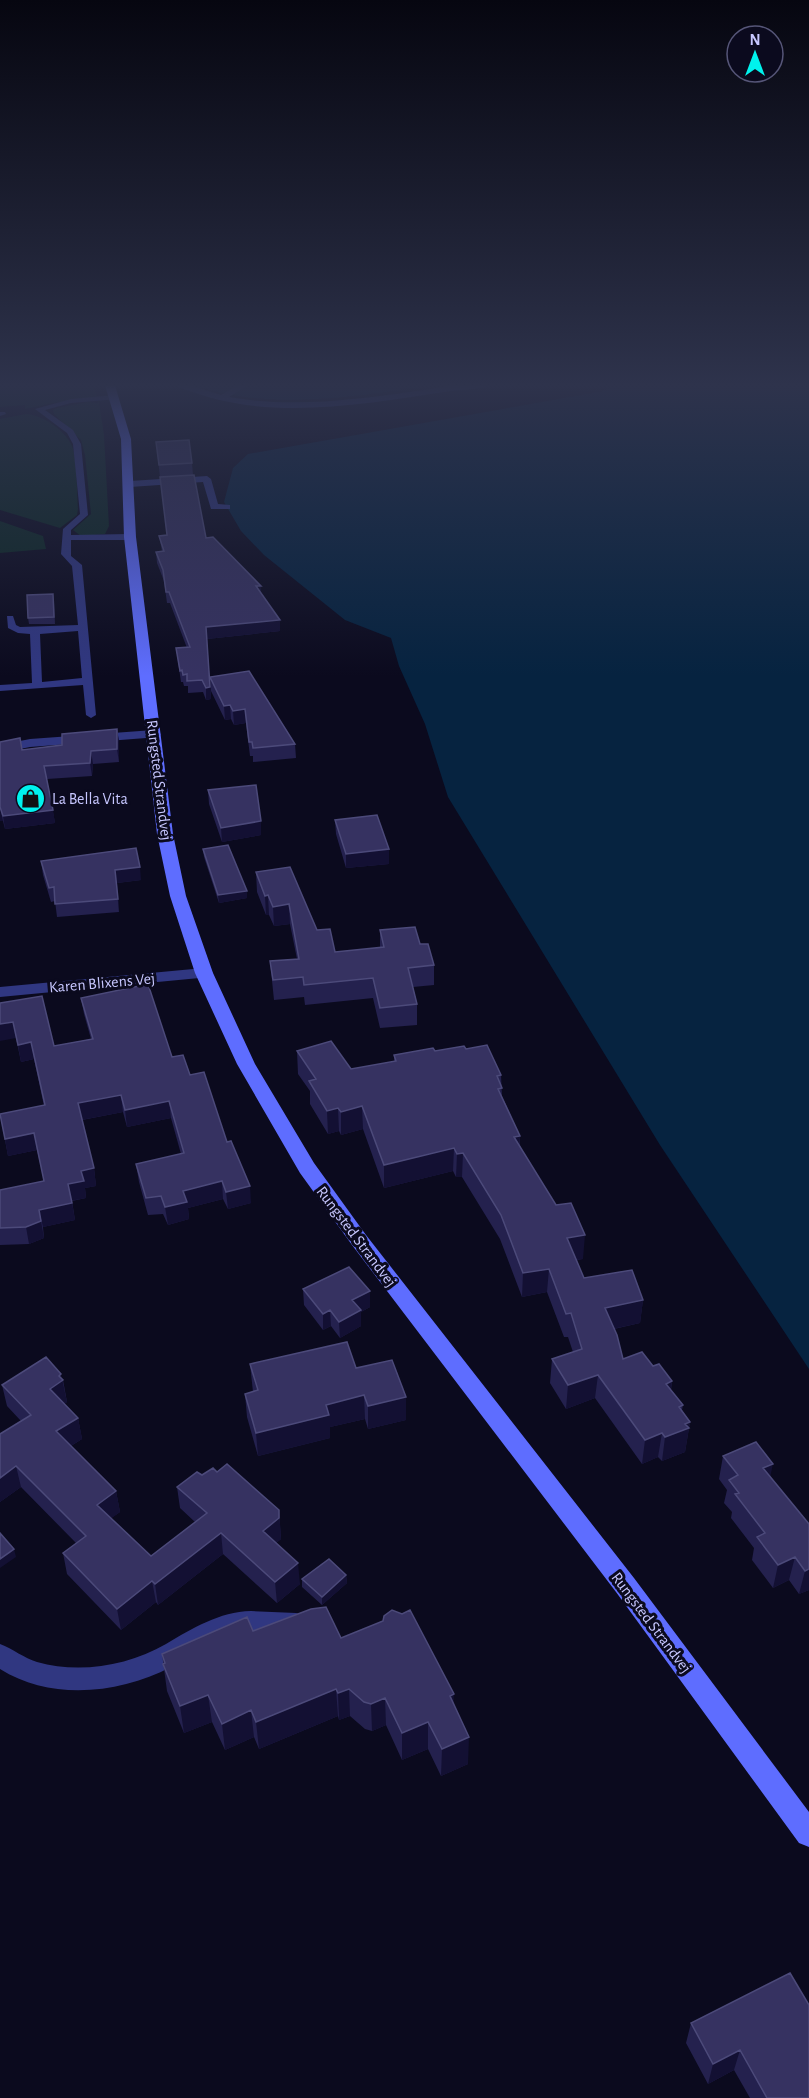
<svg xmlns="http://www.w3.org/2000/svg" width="809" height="2098" viewBox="0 0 809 2098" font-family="'Alegreya Sans',sans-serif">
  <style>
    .green { fill: #0c2824 }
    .water { fill: #062340 }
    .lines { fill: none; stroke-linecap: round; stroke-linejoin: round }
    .lane { fill: #303781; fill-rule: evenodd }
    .street { fill: #303781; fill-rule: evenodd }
    .secondary { fill: #5e6dff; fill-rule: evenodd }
    .wall { fill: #24214e }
    .shaded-wall { fill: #131033 }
    .building { fill: #363261; stroke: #4c4a7a; stroke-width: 1.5 }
    .labels { text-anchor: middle; stroke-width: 6; stroke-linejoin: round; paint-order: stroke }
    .street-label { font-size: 16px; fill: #c7c7ff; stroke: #0b0a1e }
    .poi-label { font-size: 16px; fill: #c7c7ff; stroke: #0b0a1e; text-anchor: start }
  </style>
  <rect width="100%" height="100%" fill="#0b0a1e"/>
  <path class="green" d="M0 382H92L99 402 104 435 109 526 105 534 81 536 73 530 91 514 85 455 81 440 54 414 53 410 57 408 88 402 98 403V400L53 403 25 409V405L0 407Z
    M26 414C43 415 65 430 72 446 77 459 77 493 78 509L77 515 60 528 0 510V419Z
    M0 521 43 536 46 549 0 553Z"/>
  <path class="water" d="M186 382H457C369 393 272 416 186 382Z
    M619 382H809V1369L660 1145 448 797 425 724 399 666 391 638 345 620 264 555 241 531 224 502 233 468 248 454 604 391Z"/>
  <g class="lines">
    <path class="lane" d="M168 382H179L221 395 242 383 246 385 245 387 229 397C291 408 355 400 416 391 443 387 471 381 498 382 485 390 460 389 444 392 364 404 272 421 193 392 185 389 175 387 168 382Z
      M115 395H118V399L71 403 45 410 73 430 81 444 88 515 71 530V535L130 534 134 537 130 540H71V556L82 565 96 715 91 718 86 715 83 685 0 691V685L32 683 30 634 18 633 8 628 7 616H13L16 625 20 627 78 625 72 566 61 554 63 529 80 514 73 444 67 433 35 409 71 399ZM78 631 82 678 42 682 40 634Z
      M0 412H5L6 414 0 416Z
      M207 476 211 479 218 504 230 505V509H211L203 482 130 487 126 484 130 481Z"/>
    <path class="street" d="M154 730 161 734 159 737 30 747 0 753V745L30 739Z
      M204 968 210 969 213 973 210 977 0 997V987Z
      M251 1611 296 1613 305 1616 308 1624 305 1632C280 1641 253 1628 228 1636 207 1642 190 1657 171 1667 119 1694 51 1701 0 1669V1644C13 1649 24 1658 37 1662 79 1674 128 1666 166 1644 193 1628 219 1612 251 1611Z"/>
    <path class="secondary" d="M104 382H114L131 439 136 537 173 834 186 896 213 973 255 1064 314 1163 366 1235 634 1578 809 1812V1847L799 1843 616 1592 352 1245 300 1173 237 1064 195 973 170 896 157 834 124 537 121 439Z"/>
  </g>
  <path class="wall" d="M156 442 192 463 193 475 160 477Z
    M159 536 206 538 261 593 280 631 207 639 211 699 206 700 203 692 188 693V686H184L183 682H181L176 648H187L170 603H167L164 581 157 563 156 552 162 551Z
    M54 600 55 624H29L28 618Z
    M210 677 295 744 296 758 253 762V756H250L246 723 234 725 231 719 225 720 211 691Z
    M117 729 119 742V762L93 764 92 776 47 779 55 823 5 829 3 821H0V742L22 750 62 745Z
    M208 790 261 821V835L222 842 209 804Z
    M335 820 389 864 346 868 336 834Z
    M203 849 247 891V898L219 903 204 857Z
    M41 861 141 880 117 883 119 912 57 917 55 901 51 902 43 875Z
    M256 872 317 930 335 952 380 948V930L420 944 434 965V985L413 987 417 1004V1025L380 1028 373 998 305 1005 304 997 274 1000 270 961 297 959 290 924 274 926 269 915H266L257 892Z
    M81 998 172 1057 190 1075 227 1142 251 1203 228 1209 223 1199 188 1208 189 1219 168 1225 163 1214 148 1215 139 1182 136 1164 181 1154 171 1118 127 1127 123 1112 82 1120 94 1168 96 1186 85 1188 86 1198 72 1201 75 1220 43 1227 44 1238 29 1244 0 1245V1190L44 1181 37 1150 8 1156 0 1114 44 1106 34 1059 21 1062 16 1038 0 1003 54 1046 91 1039 84 1014Z
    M466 1049 501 1075 502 1096 520 1136V1146L583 1259 576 1260 584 1278 643 1300 640 1323 614 1329 623 1359 653 1366 672 1381 671 1390 683 1405 682 1410 690 1422 685 1452 662 1461 658 1457 642 1464 595 1398 566 1409 550 1383 552 1359 573 1352 568 1337H564L547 1292 522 1297 500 1239 462 1177H456L453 1171 384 1188 363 1129 341 1135 339 1131 328 1134 310 1104V1091L298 1074 297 1051 351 1069 394 1062V1055Z
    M303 1289 370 1307 361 1312V1326L340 1338 331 1326 323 1330 304 1305Z
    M250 1364 356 1368 406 1420 368 1429 365 1419 330 1427V1438L258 1456 247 1417 245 1394 253 1392Z
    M63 1380 67 1402 64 1404 78 1418 82 1439 71 1446 116 1491 120 1512 111 1518 151 1556 195 1522 180 1508 177 1487 202 1475 217 1472 279 1510 281 1539 276 1543 300 1584 277 1603 223 1554 158 1605 156 1602 121 1630 67 1574 63 1553 76 1543 21 1487 0 1502V1434L21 1421 7 1406 2 1385Z
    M723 1456 770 1477 809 1524V1590L799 1594 789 1580 773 1588 752 1560 754 1548 731 1518 732 1512 724 1503 727 1490 719 1479Z
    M346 1575 347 1583 322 1605 302 1587V1579Z
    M253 1631 341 1638 454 1704 468 1764 441 1776 428 1749 402 1760 386 1725 372 1731 365 1729 350 1716 339 1720 338 1716 259 1749 254 1737 225 1750 212 1722 184 1733 167 1691 162 1654Z
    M809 2005V2098H750L734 2070 708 2084 686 2043 691 2023Z"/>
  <path class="shaded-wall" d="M256 586H261V596Z
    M280 620V631L207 639 211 699 206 700V627Z
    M230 705 231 719 225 720 224 706Z
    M245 709 246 723 234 725 233 711Z
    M117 729 119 742V762L117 749Z
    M91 751 93 764 92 776 90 763Z
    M0 807 3 821H0Z
    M53 810 55 823 5 829 3 816Z
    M261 821V835L222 842 221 828Z
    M389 849V864L346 868V854Z
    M140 867 141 880 117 883 119 912 115 870Z
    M247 891V898L219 903 218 895Z
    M268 895 269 915H266L265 896Z
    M289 904 290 924 274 926 273 907Z
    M13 1022 16 1038 0 1041V1024Z
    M31 1042 34 1059 21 1062 18 1045Z
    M121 1095 123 1112 81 1120 78 1103Z
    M169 1101 171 1118 127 1127 125 1110Z
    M362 1106 363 1129 341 1135V1112Z
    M338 1108 339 1131 328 1134 327 1111Z
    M34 1133 37 1150 8 1156 5 1139Z
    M520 1136 519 1159 514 1137Z
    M454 1148 453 1171 384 1188V1165Z
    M463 1153 462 1177H456L457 1154Z
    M94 1168 96 1186 85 1188 86 1198 70 1201 68 1184 81 1171Z
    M222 1181 223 1199 188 1208 189 1219 168 1225 165 1207 183 1191Z
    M250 1186 251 1203 228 1209 226 1192Z
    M72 1203 75 1220 43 1227 39 1210Z
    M41 1221 44 1238 29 1244 26 1227Z
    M585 1235 583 1259 565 1261 567 1238Z
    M549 1269 547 1292 522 1297 523 1273Z
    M370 1291V1307L361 1312V1326L340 1338 339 1322 352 1300Z
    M643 1300 640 1323 603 1331 605 1308Z
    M330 1310 331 1326 323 1330V1314Z
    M61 1374 67 1402 54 1410 50 1389 59 1376Z
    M598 1375 595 1398 566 1409 568 1385Z
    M672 1381 668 1405 666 1384Z
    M364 1395 365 1419 330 1427V1438L258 1456 256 1433 326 1405Z
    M406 1397V1420L368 1429V1406Z
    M78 1418 82 1439 61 1452 56 1431Z
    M690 1422 685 1452 662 1461 665 1437 685 1424Z
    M662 1433 658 1457 642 1464 645 1440Z
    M773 1464 768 1487 763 1468Z
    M16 1466 21 1487 0 1502V1478Z
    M116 1491 120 1512 101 1526 97 1505Z
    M279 1510 281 1539 265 1552 263 1531Z
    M221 1533 223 1554 158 1605 155 1584Z
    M14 1549 16 1557 0 1568V1559Z
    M795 1557 789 1580 773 1588 778 1565Z
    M298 1563 300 1584 277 1603 275 1582Z
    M809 1569V1590L799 1594 805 1571Z
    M346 1575 347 1583 322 1605V1597Z
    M152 1581 156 1602 121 1630 117 1609Z
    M336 1689 338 1716 259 1749 256 1722Z
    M349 1689 350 1716 339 1720 338 1693Z
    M454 1694 453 1721 450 1696Z
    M208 1695 212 1722 184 1733 180 1706Z
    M385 1698 386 1725 372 1731 371 1704Z
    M251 1710 254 1737 225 1750 222 1724Z
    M428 1722V1749L402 1760V1733Z
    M469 1737 468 1764 441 1776 442 1749Z
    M740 2050 734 2070 708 2084 713 2064Z"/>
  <path class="building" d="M189 440 192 463 159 465 156 442Z
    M194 475 206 538 213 537 261 586H256L280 620 206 627 210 687 206 688 202 680 187 681V674L183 675 182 670 180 671 176 648 190 647 169 592H166L163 570 156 552 164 551 159 536 167 535 160 477Z
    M53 594 54 617 28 618 27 595Z
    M249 671 295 744 253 748 252 742H249L245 709 233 711 230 705 224 706 210 677Z
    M117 729V749L91 751 90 763 44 766 53 810 3 816 0 807V742L20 738 22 750 62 745V734Z
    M256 785 261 821 221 828 208 790Z
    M377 815 389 849 346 854 335 820Z
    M228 845 247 891 218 895 203 849Z
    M136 848 140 867 115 870 118 899 55 904 54 887 49 888 41 861Z
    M290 867 317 930 330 929 335 952 384 947 380 930 415 927 420 944H428L434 965 408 968 417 1004 380 1008 373 978 304 985 303 977 273 980 270 961 299 959 289 904 273 907 268 895 265 896 256 872Z
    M148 984 172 1057 183 1055 190 1075 204 1072 227 1142 231 1141 250 1186 226 1192 222 1181 183 1191 187 1202 165 1207 161 1196 146 1198 136 1164 184 1153 169 1101 125 1110 121 1095 78 1103 94 1168 81 1171 84 1181 68 1184 72 1203 39 1210 41 1221 26 1227 0 1228V1190L44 1181 34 1133 5 1139 0 1114 45 1105 31 1042 18 1045 13 1022 0 1024V1003L42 996 54 1046 93 1039 81 998Z
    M331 1041 351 1069 396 1061 394 1055 433 1048 435 1051 464 1046 466 1049 487 1045 501 1075 497 1076 502 1088 498 1089 520 1136 514 1137 556 1205 571 1203 585 1235 567 1238 584 1278 632 1270 643 1300 605 1308 617 1335 623 1359 642 1352 653 1366 659 1364 672 1381 666 1384 683 1405 679 1407 690 1422 685 1424 689 1428 665 1437 662 1433 645 1440 598 1375 568 1385 552 1359 582 1349 571 1313 566 1314 549 1269 523 1273 501 1215 463 1153 457 1154 454 1148 384 1165 362 1106 341 1112 338 1108 327 1111 309 1081 316 1079 297 1051Z
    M349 1267 370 1291 352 1300 361 1310 339 1322 330 1310 323 1314 303 1289Z
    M347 1342 356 1368 392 1360 406 1397 368 1406 364 1395 326 1405 329 1415 256 1433 245 1394 258 1390 250 1364Z
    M46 1357 61 1374 59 1376 63 1380 50 1389 78 1418 56 1431 116 1491 97 1505 151 1556 207 1513 177 1487 197 1472 202 1475 213 1468 217 1472 227 1464 279 1510V1518L263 1531 298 1563 275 1582 221 1533 155 1584 152 1581 117 1609 63 1553 86 1536 16 1466 0 1478V1434L31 1415 2 1385Z
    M756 1442 773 1464 763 1468 809 1524V1569L805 1571 795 1557 778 1565 757 1537 765 1533 735 1494 739 1493 729 1480 738 1475 723 1456Z
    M0 1533 14 1549 0 1559Z
    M329 1559 346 1575 322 1597 302 1579Z
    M326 1607 341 1638 383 1621 384 1616 392 1610 402 1614 410 1610 454 1694 450 1696 469 1737 442 1749 428 1722 402 1733 385 1698 371 1704 364 1702 349 1689 338 1693 336 1689 256 1722 251 1710 222 1724 208 1695 180 1706 163 1664 165 1663 162 1654 247 1617 253 1631 311 1609Z
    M790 1973 809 2005V2098H767L740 2050 713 2064 691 2023Z"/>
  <linearGradient id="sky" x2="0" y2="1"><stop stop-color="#060610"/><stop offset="0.57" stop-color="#2e334c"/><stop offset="1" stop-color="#2e334c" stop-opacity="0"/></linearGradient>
  <rect width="809" height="676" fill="url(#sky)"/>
  <defs>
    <symbol id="shop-disc" viewBox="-11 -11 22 22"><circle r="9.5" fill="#00f2ed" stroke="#0b0a1e"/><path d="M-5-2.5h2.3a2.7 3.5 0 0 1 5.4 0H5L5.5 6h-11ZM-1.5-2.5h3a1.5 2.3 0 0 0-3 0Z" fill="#111"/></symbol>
  </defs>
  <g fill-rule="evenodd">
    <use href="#shop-disc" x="14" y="782" width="33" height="33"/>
  </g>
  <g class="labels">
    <g class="street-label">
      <text transform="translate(160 780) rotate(83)" y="6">Rungsted Strandvej</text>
      <text transform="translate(102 982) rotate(-5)" y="6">Karen Blixens Vej</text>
      <text transform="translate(357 1236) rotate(53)" y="6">Rungsted Strandvej</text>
      <text transform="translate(652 1622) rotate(53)" y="6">Rungsted Strandvej</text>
    </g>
    <g class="poi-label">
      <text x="52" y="804">La Bella Vita</text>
    </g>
  </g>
  <g transform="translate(755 54)"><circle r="28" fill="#0b0a1e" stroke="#565678" stroke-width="1.5"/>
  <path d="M0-4.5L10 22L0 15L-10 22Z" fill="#00f2ed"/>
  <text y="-9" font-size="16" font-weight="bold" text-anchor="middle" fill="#c7c7ff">N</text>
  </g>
</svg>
